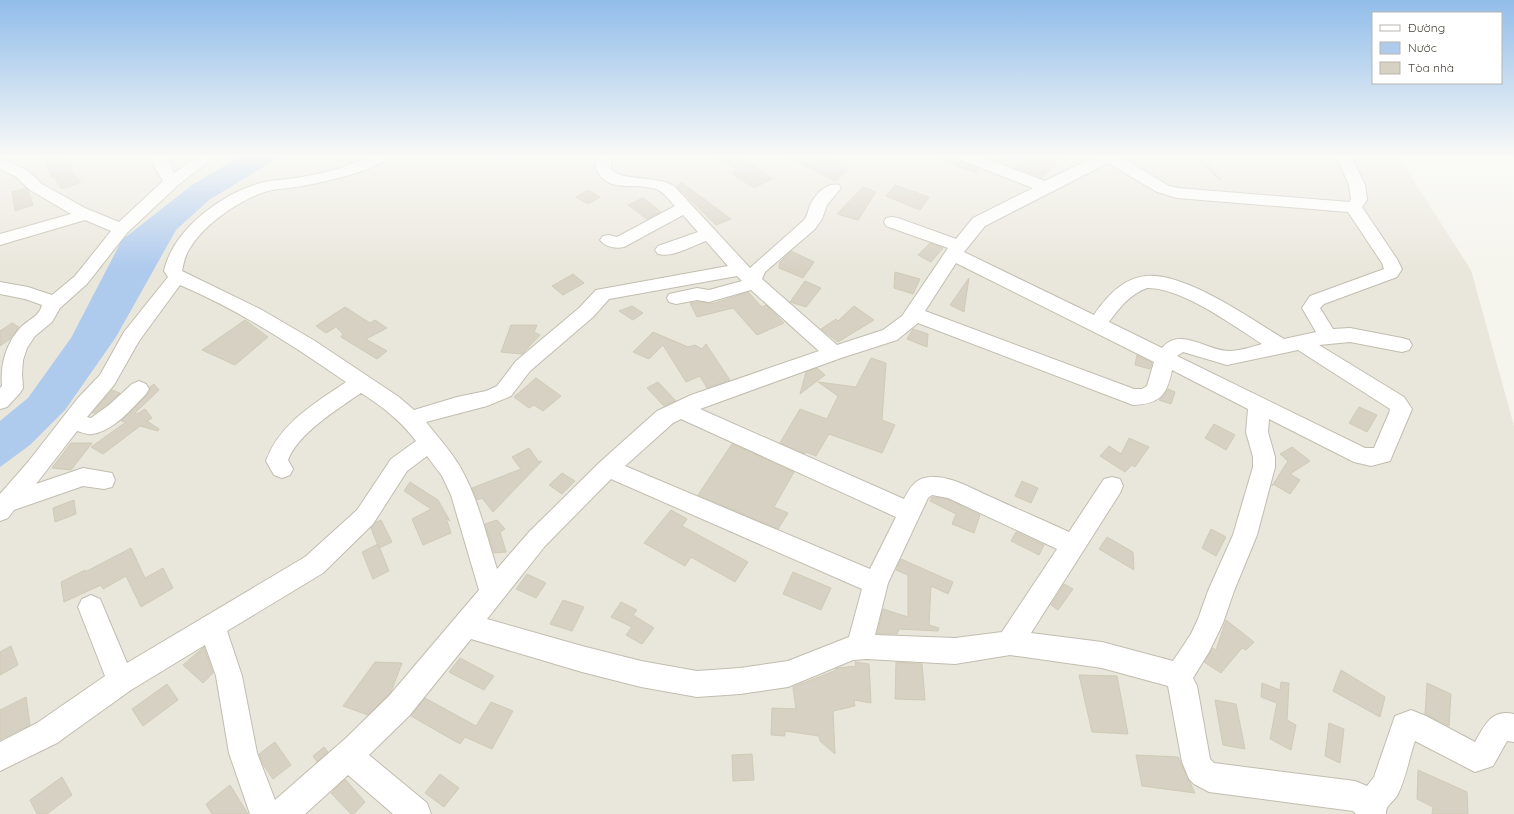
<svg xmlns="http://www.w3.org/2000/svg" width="1514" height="814" viewBox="0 0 1514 814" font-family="Quicksand,sans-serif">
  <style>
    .residential { fill: #e9e6db }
    .water { fill: #aecaed }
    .building { fill: #d6d1c3; stroke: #d1cab6 }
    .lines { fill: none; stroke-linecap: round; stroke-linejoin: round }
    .minor-casing { stroke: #c1bdaf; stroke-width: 2 }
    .path { stroke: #c1bba2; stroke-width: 2; stroke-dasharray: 1.5 1.5; stroke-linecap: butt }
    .minor { fill: #fff; fill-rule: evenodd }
  </style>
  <rect width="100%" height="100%" fill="#f5f4ed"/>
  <path class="residential" d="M0 155H1397L1471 270 1514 426V814H0Z"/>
  <path class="water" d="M243 155H283L209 200 176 230 116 337 65 410 30 445 0 467V421L28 398 71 338 122 240 192 185Z"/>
  <path class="building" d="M52 155H62L63 163 70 161 72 173 81 182 62 189 53 176 51 177 45 158Z
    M708 155H738L772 179 754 188 731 173 737 169Z
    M784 155H829L850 168 835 181Z
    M933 155H953L955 159 978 168 976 173 933 157Z
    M995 155H1065L1042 178 1014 168 1017 165Z
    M681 182 731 219 716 225 677 187Z
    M895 185 929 197 920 210 886 196Z
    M863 187 876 192 858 220 837 214Z
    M26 188 28 190 33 205 15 211 12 192Z
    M588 190 600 197 588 204 576 197Z
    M643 198 661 212 647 219 628 205Z
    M930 243 943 248 931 262 918 255Z
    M791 251 814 262 803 278 779 268 780 262Z
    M895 272 920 279 913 294 894 288Z
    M573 274 584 283 563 295 552 286Z
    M969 278 965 304 964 312 950 305Z
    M805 281 821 288 806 307 790 302Z
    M748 292 762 307 766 305 784 323 757 335 733 308 697 317 690 303 697 302 709 303H715Z
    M632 306 643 313 633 320 619 311Z
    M854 306 874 320 838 342 821 329 836 319 838 321Z
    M345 307 370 323 375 320 387 328 366 339 387 351 377 359 341 337 343 334 336 327 326 333 316 326Z
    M245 320 268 337 235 365 202 350Z
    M12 323 19 327 10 339 0 346V331Z
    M511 325H537L534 332 540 335 522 354 501 352Z
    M913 329 928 334 927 347 907 339Z
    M653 332 688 347 695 345 702 349 706 344 730 380 707 388 700 376 686 382 663 345 649 359 633 352Z
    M1137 355 1152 363 1150 369 1135 365Z
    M871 358 886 363 882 420 895 425 882 453 829 434 816 456 806 452 805 454 780 443 800 409 827 419 838 396 818 382 856 387Z
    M817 368 825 375 800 394 806 372Z
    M536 378 561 396 543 411 534 405 529 408 514 397Z
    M658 382 676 401 664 406 647 388Z
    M154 384 159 390 135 413 137 414 145 409 152 418 147 421 159 429 158 431 140 426 103 454 91 447 126 422 121 421 147 395 150 390V387Z
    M1168 389 1175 392 1171 404 1159 400Z
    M112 390 120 393 108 404 95 413H92Z
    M1359 407 1377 415 1367 432 1349 423Z
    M1214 424 1235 435 1226 450 1205 438Z
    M1129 438 1149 447 1135 467 1132 465 1125 472 1100 456 1109 446 1121 454Z
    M71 443H92L71 470 52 468Z
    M732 444 794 472 774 507 788 513 778 529 698 495Z
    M1292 447 1310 461 1290 474 1300 480 1290 494 1273 484 1272 486 1288 461 1280 454Z
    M529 448 539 462 542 461 493 512 482 498 477 500 472 488 521 469 512 457Z
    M562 473 575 481 562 494 549 485Z
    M1022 481 1038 488 1031 503 1015 496Z
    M410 482 438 500 450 521 446 518 451 533 423 545 412 519 431 509 404 491Z
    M932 497 948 499 980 515 974 533 952 524 956 514 930 501Z
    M74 500 76 514 55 522 53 508Z
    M671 510 687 519 682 526 748 562 735 582 691 557 685 566 644 543Z
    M381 520 392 542 379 548 371 528 376 522Z
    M497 520 505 529 500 532 506 552 494 553 485 524Z
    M1211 529 1226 537 1216 556 1202 548Z
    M1016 532 1044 545 1039 555 1011 541Z
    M1107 537 1133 552 1134 570 1099 549Z
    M378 544 389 571 373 579 362 552Z
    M131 548 145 578 163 568 173 588 141 607 126 576 103 589 101 585 64 602 61 582 85 570V572Z
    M901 559 953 582 948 594 931 586 929 625 939 628 938 631 899 629 897 634H877L883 609 908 617V575L896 570Z
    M793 572 831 588 821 610 783 594Z
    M527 574 546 583 536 598 516 589Z
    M1064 584 1073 589 1058 610 1051 605Z
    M563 600 584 607 572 631 550 624Z
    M621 602 637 610 633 615 654 628 642 644 626 635 632 627 611 617Z
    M1226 620 1254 642 1246 650 1242 648 1221 673 1204 662 1213 648 1216 650Z
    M11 646 18 665 0 675V652Z
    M204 647 213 673 203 683 183 665Z
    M460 658 494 676 484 690 449 672Z
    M375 662 402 663 391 692 368 715 343 706Z
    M855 662 869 664 871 703 854 700 855 706 833 711 835 754 820 741 819 736 785 731V736L771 735 772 708 796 709 793 687 834 671 837 668 856 666Z
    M896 662 922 664 925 700 895 699Z
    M1341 670 1385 697 1380 717 1333 691Z
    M1079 675 1117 676 1128 734 1092 732Z
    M1281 682 1289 683 1287 720 1296 725 1291 750 1270 739 1277 703 1261 697 1262 683 1280 690Z
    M1427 683 1451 694 1449 726 1425 714Z
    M167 684 178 700 143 726 132 709Z
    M26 697 30 725 0 740V710Z
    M425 698 476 726 491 702 513 711 492 749 465 737 460 744 411 716Z
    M1215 700 1236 704 1245 749 1223 745Z
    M1329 723 1344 729 1340 763 1325 756Z
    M275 742 291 765 273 779 263 764 259 754Z
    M324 747 328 752 317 762 313 756Z
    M752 754 754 780 733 781 732 755Z
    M1136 755 1178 757 1195 793 1142 786Z
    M1418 770 1467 792 1468 814H1432L1433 807 1417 799Z
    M440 774 459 788 444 807 425 793Z
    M62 777 72 795 47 814H37L30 800Z
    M345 779 365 802 354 814H351L331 793Z
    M230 785 248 814H212L206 804Z"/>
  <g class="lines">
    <defs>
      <path id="minor" d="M151 155H167L174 173 200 155H218L178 185 127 233 87 284 60 308 52 322 35 336 27 348 23 360 22 374 23 388 20 393 7 407 0 409V388L2 386C0 365 6 343 21 327 28 320 40 316 42 305L25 299 0 294V282L28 287 52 295 75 276 111 231 85 220 0 245V234L71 214 30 190 15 176 0 169V158L27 170 42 184 85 208 119 222 163 181 155 168Z
        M371 155H390C379 172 310 185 289 188 282 189 275 189 268 191 242 198 204 224 190 248 185 255 184 262 182 271L262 310 315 341 399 397 414 410 457 397 486 391 497 386 516 361 579 308 596 290 728 266 706 241C692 246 672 258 658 254L655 250 658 246 698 232 683 215 624 247C616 249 605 247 600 240L603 236 609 235 617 237 675 206C669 200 664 192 656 189 637 182 607 194 597 170 595 165 595 160 598 155H614L611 160V168C619 182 657 175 674 186L750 268 803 221C808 216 808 209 811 203 817 193 827 182 839 185L841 188 827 205 822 219 815 229 765 272 762 279 837 345 883 330 902 316 948 248 886 226 884 222 886 218 892 217 898 218 956 239 973 218 1033 188 956 158 954 155H976L1045 181 1098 155H1118L1169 186 1178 188 1349 202 1351 199 1349 185 1336 155H1351L1365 185 1367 200 1362 207 1397 259 1402 269 1397 277 1324 304 1320 308 1333 329 1350 328 1402 338 1409 340 1412 345 1409 350 1402 352 1350 342 1319 345 1404 397 1412 409 1390 461 1371 466 1354 462 1269 419 1268 432 1275 457V467L1257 535 1234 591 1223 623 1209 652 1193 678 1197 686 1210 759 1214 763 1355 781 1367 786 1374 777 1395 716 1411 710 1426 716 1475 742C1485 725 1491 709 1514 714V742L1507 741 1493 766 1475 772 1415 741C1409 758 1406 779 1397 796 1393 802 1385 806 1386 814H1356L1353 811 1209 792 1194 784 1189 779 1182 762 1168 686 1102 668 1010 655 955 664 867 659 853 660 788 687 740 694 697 697 641 687 582 672 471 639 409 716 369 755 427 803 431 814H393L348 775 305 814H250L229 753 216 676 205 645 131 690 57 743 0 771V742L37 723 105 676 78 607 82 599 91 595 100 599 127 663 305 557 357 510 391 459 416 441C400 420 383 407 361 393 338 409 298 433 288 460L293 469 290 475 282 478 274 475 266 461C279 424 315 403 346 382 294 346 239 310 180 285L139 341 114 385 87 417 91 418 109 405 132 384 139 381 146 384 149 389 146 394C131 409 114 431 92 434 87 435 81 432 77 431L36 484 83 468 112 473 115 480 112 487 104 489 83 486 14 510 8 518 0 521V494L28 462 78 398 100 375 124 332 168 277 164 271C173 229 224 191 265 182 273 180 281 180 289 179 316 175 346 169 371 155ZM1108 163 1157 192 1177 198 1348 212 1382 263 1384 269 1310 296 1302 308 1316 332 1284 339C1251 319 1185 272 1146 276 1123 278 1106 297 1094 315L964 252 985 226ZM956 263 1154 362 1147 386 1142 389H1134L925 311ZM737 276 742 281 709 290 697 288 669 294 667 298 669 302 676 304 697 300 709 302 751 290 819 351 691 395 657 411 600 462 529 532 497 569C486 535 478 497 459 465 450 450 437 436 426 422L487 406 511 396 530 371 593 317 609 299ZM1147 288C1181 287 1234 326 1262 344 1251 347 1240 351 1229 351 1207 351 1180 326 1162 348L1109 322C1119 308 1130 294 1147 288ZM918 323 1133 405C1159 404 1167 396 1172 370L1248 409 1246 432 1253 457V467L1233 535 1208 591 1198 619 1191 634 1173 661 1102 642 1031 633 1120 493 1123 486 1120 479 1112 477 1104 479 1069 532C1043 520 1017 509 991 497 975 490 951 476 933 477 916 477 911 486 904 499L700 409 841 358 897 340ZM1298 350 1390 409 1389 413 1374 448H1365L1177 356 1183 352 1227 365ZM681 419 896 517 870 569 625 466 673 423ZM427 456 442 476 451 495 479 590 389 696 346 738 275 800 257 753 242 676 227 631 323 573 373 524 407 471ZM611 479 862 589 849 637 788 661 740 668 697 671 641 661 582 646 487 619 545 546ZM932 495 948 498 1057 549 1002 632 955 638 875 635 888 583 928 498Z"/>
    </defs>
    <use href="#minor" class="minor-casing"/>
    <path class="path" d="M1200 155 1204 163 1220 179"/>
    <use href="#minor" class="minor"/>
  </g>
  <linearGradient id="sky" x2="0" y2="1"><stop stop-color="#91bdea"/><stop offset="0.58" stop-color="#fafaf7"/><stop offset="1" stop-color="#fafaf7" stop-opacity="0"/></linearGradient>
  <rect width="1514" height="269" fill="url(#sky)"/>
  <rect x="1372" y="12" width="130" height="72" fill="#ffffff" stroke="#b7b5b0"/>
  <rect x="1380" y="25" width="20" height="6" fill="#ffffff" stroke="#b7b5b0"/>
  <text x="1408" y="32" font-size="12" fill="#4a463a">Đường</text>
  <rect x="1380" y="42" width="20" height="12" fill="#aecaed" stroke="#b7b5b0"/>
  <text x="1408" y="52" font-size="12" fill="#4a463a">Nước</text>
  <rect x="1380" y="62" width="20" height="12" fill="#d6d1c3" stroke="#b7b5b0"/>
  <text x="1408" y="72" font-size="12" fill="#4a463a">Tòa nhà</text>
</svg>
